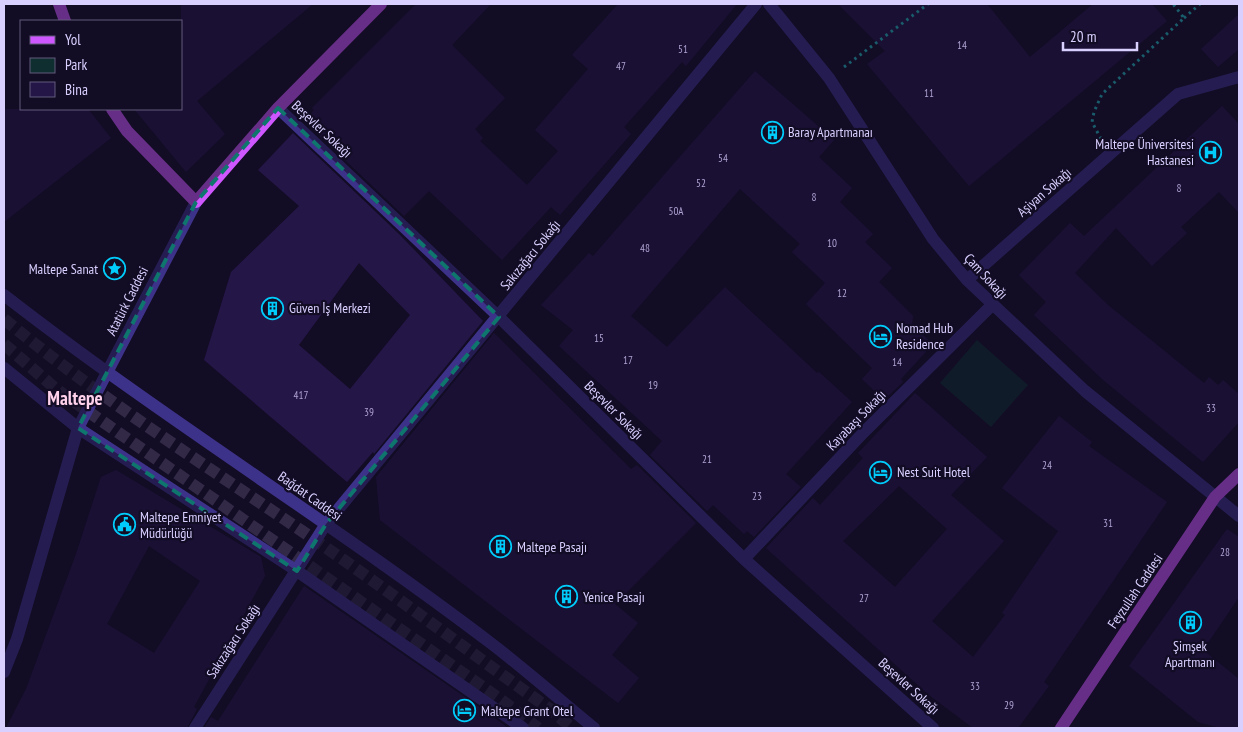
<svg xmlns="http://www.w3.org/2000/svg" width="1243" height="732" viewBox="0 0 1243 732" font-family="'PT Sans Narrow',sans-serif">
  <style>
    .green { fill: #0e2e30 }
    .building { fill: #251648; fill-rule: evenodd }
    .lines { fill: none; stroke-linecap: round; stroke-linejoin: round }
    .major-tunnel { stroke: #312946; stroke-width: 12; stroke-dasharray: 12 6; stroke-linecap: butt }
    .path { stroke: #22bdc1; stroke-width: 3; stroke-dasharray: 2.5 4; stroke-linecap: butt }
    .minor { stroke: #3d3289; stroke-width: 12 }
    .major { stroke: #cf57ff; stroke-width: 12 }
    .marked { fill: none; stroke: #0f766e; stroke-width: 4; stroke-dasharray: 10 6; stroke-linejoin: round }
    .labels { text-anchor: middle; stroke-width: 4.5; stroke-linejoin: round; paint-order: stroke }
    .number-label { font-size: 11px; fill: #ada2d1 }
    .street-label { font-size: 14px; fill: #dad0ff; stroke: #130c25 }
    .poi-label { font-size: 14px; fill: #dad0ff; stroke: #130c25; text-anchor: start }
    .district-label { font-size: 19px; font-weight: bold; fill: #ffd2eb; stroke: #130c25 }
  </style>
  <rect width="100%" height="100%" fill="#130c25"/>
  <path class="green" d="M977 340 1028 385 991 427 940 383Z"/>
  <path class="building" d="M181 4H313L197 101 225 134 186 172 134 109H181Z
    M416 4H491L452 45 505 98 475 129 483 138 480 141 527 185 558 151 535 130 588 69 572 55 618 4H737L686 66 682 62 624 127 631 134 560 215 551 207 502 260 429 191 404 216 304 121 314 110 312 108Z
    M838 4H987L1030 57 1093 4H1152L1167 21 969 186 867 64 885 51Z
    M1239 14V49L1218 67 1201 49Z
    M755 71 834 140 819 157 852 188 840 202 873 234 865 242 892 268 879 282 913 316 912 325 933 344 901 379 903 382 884 400 862 379 872 368 806 304 825 283 792 252 800 244 740 189 631 316 667 347 725 287 817 373 819 372 852 402 786 474 801 487 754 537 747 531 744 534 713 505 707 511 650 455 662 441 559 346 573 330 541 305 589 253 593 256Z
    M1222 106 1239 124V213L1219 192 1181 227 1187 233 1152 266 1116 228 1075 273 1108 305 1204 383 1209 377 1218 385 1223 380 1239 394V422L1203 462 1102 379 1034 315 1046 302 1019 275 1070 223 1084 236Z
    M4 109H88L111 138 4 222Z
    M293 133 400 235 483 321 374 454 373 452 347 482 204 360 231 272 299 206 258 170ZM359 263 410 315 350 389 299 345Z
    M494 333 631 469 637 465 696 523 615 604 638 623 612 655 639 678 618 703 380 520 376 477Z
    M915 393 987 457 951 495 1004 541 932 621 973 657 1005 615 1002 613 1058 531 1002 488 1059 416 1092 442 1089 446 1167 502 1044 682 1049 686 1018 728H973L929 695 766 548 813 498 820 505 863 458 858 453ZM899 486 947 529 895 587 843 541Z
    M116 470 261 557 265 576 194 707 197 709 187 728H6L26 689 76 554 101 477ZM149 546 200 581 154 653 107 624Z
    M1227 529 1239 537V597L1203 650 1239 679V728H1220L1198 722 1129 666Z
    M304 586 485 711 508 728H204L211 717 218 721Z"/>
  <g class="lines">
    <path class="major-tunnel" d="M4 319C97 396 199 461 299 529 384 587 467 650 551 710L572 728
      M4 344 56 389 500 699 538 728"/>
    <path class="path" d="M1184 18 1200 4
      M844 67 928 4
      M1101 139 1092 122 1094 112 1102 94 1184 18 1173 4"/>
    <path class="minor" d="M769 4 829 78 933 239 967 280 1085 391 1239 516
      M278 108 499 317 744 559 933 728
      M967 280 1178 94 1239 77
      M4 295C162 418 333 523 492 644 527 671 560 700 594 728
      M4 368 78 428 297 571 523 728
      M744 559 863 433 992 305
      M4 672 17 639 78 428 196 202
      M195 728 326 524 756 4"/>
    <path class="major" d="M59 4 65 21
      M112 109 127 131 196 202 278 108 381 4
      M1061 728 1215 497 1239 474"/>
  </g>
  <path d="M0 0H1243V732H0ZM278 108 499 317 326 524 297 571 78 428 196 202Z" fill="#130c25" fill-opacity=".55" fill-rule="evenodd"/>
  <path class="marked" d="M278 108 499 317 326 524 297 571 78 428 196 202Z"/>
  <defs>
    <symbol id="building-ring" viewBox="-11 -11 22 22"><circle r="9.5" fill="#130c25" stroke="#00ccfb" stroke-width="1.5"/><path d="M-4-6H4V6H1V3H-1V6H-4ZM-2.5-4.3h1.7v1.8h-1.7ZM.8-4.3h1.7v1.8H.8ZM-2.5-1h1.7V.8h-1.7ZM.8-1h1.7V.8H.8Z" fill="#00ccfb"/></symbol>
    <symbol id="hospital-ring" viewBox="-11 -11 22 22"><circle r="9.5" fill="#130c25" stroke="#00ccfb" stroke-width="1.5"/><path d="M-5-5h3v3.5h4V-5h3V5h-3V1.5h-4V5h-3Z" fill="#00ccfb"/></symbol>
    <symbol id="sight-ring" viewBox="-11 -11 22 22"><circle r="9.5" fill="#130c25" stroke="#00ccfb" stroke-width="1.5"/><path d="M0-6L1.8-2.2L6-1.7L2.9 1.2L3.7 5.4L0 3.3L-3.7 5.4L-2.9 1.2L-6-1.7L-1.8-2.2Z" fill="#00ccfb"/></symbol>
    <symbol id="hotel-ring" viewBox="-11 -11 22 22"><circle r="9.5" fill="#130c25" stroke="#00ccfb" stroke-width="1.5"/><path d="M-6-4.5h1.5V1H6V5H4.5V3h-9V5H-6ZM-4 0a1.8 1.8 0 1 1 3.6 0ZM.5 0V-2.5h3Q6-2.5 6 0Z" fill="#00ccfb"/></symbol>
    <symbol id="civic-ring" viewBox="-11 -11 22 22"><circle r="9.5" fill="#130c25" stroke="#00ccfb" stroke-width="1.5"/><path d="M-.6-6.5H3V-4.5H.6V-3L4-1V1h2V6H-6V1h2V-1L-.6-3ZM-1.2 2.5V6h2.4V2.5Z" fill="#00ccfb"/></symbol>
  </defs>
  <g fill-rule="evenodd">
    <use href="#building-ring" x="760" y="120" width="25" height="25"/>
    <use href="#hospital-ring" x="1198" y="140" width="25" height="25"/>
    <use href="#sight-ring" x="102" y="256" width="25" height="25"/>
    <use href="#building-ring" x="260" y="296" width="25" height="25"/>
    <use href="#hotel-ring" x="868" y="324" width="25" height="25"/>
    <use href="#hotel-ring" x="868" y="460" width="25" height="25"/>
    <use href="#civic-ring" x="112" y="512" width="25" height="25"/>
    <use href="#building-ring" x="488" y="534" width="25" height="25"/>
    <use href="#building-ring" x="554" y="584" width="25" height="25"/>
    <use href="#building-ring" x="1178" y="610" width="25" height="25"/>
    <use href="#hotel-ring" x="452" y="698" width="25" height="25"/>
  </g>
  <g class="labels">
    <g class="number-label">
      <text x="962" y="49">14</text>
      <text x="683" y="53">51</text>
      <text x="621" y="70">47</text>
      <text x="929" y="97">11</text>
      <text x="723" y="162">54</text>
      <text x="701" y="187">52</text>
      <text x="1179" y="192">8</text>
      <text x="814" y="201">8</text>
      <text x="676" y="215">50A</text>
      <text x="832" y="247">10</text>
      <text x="645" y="252">48</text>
      <text x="842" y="297">12</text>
      <text x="599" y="342">15</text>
      <text x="628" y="364">17</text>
      <text x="897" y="366">14</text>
      <text x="653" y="389">19</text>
      <text x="301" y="399">417</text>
      <text x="1211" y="412">33</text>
      <text x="369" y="416">39</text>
      <text x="707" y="463">21</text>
      <text x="1047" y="469">24</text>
      <text x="757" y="500">23</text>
      <text x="1108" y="527">31</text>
      <text x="1225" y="556">28</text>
      <text x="864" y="602">27</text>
      <text x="975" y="690">33</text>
      <text x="1009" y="709">29</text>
    </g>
    <g class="street-label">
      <text transform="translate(322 129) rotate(43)" y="5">Beşevler Sokağı</text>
      <text transform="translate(1044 192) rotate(-41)" y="5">Aşiyan Sokağı</text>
      <text transform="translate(530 255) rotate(-51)" y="5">Sakızağacı Sokağı</text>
      <text transform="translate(986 276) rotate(47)" y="5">Çam Sokağı</text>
      <text transform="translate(127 301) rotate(-63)" y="5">Atatürk Caddesi</text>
      <text transform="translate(614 410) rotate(45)" y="5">Beşevler Sokağı</text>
      <text transform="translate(856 420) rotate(-46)" y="5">Kayabaşı Sokağı</text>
      <text transform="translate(310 496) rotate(35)" y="5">Bağdat Caddesi</text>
      <text transform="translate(1135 591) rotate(-56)" y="5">Feyzullah Caddesi</text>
      <text transform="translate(233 641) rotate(-57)" y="5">Sakızağacı Sokağı</text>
      <text transform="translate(909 686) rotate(42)" y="5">Beşevler Sokağı</text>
    </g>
    <g class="poi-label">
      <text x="788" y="137">Baray Apartmanaı</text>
      <text x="1194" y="149" text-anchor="end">Maltepe Üniversitesi<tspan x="1194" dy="16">Hastanesi</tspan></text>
      <text x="98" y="274" text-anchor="end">Maltepe Sanat</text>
      <text x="289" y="313">Güven İş Merkezi</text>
      <text x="896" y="333">Nomad Hub<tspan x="896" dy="16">Residence</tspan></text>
      <text x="897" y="477">Nest Suit Hotel</text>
      <text x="140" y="522">Maltepe Emniyet<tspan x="140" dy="16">Müdürlüğü</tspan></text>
      <text x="517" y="552">Maltepe Pasajı</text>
      <text x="583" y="602">Yenice Pasajı</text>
      <text x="1190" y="651" text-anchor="middle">Şimşek<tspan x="1190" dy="16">Apartmanı</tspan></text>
      <text x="481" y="716">Maltepe Grant Otel</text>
    </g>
    <g class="district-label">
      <text x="75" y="405">Maltepe</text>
    </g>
  </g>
  <rect width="1243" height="732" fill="none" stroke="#dad0ff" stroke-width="10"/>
  <rect x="20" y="20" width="162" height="90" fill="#130c25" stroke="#635a7c"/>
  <rect x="30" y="36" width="25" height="8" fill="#cf57ff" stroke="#635a7c"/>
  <text x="65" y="45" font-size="15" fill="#dad0ff">Yol</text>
  <rect x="30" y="58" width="25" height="15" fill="#0e2e30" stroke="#635a7c"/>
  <text x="65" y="70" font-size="15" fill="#dad0ff">Park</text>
  <rect x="30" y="82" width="25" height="15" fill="#251648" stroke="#635a7c"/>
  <text x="65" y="95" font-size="15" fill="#dad0ff">Bina</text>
  <path d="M1063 42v8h74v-8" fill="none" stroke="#dad0ff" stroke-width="2.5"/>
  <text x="1070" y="42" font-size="15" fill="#dad0ff" stroke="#130c25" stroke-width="4" paint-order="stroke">20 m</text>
</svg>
